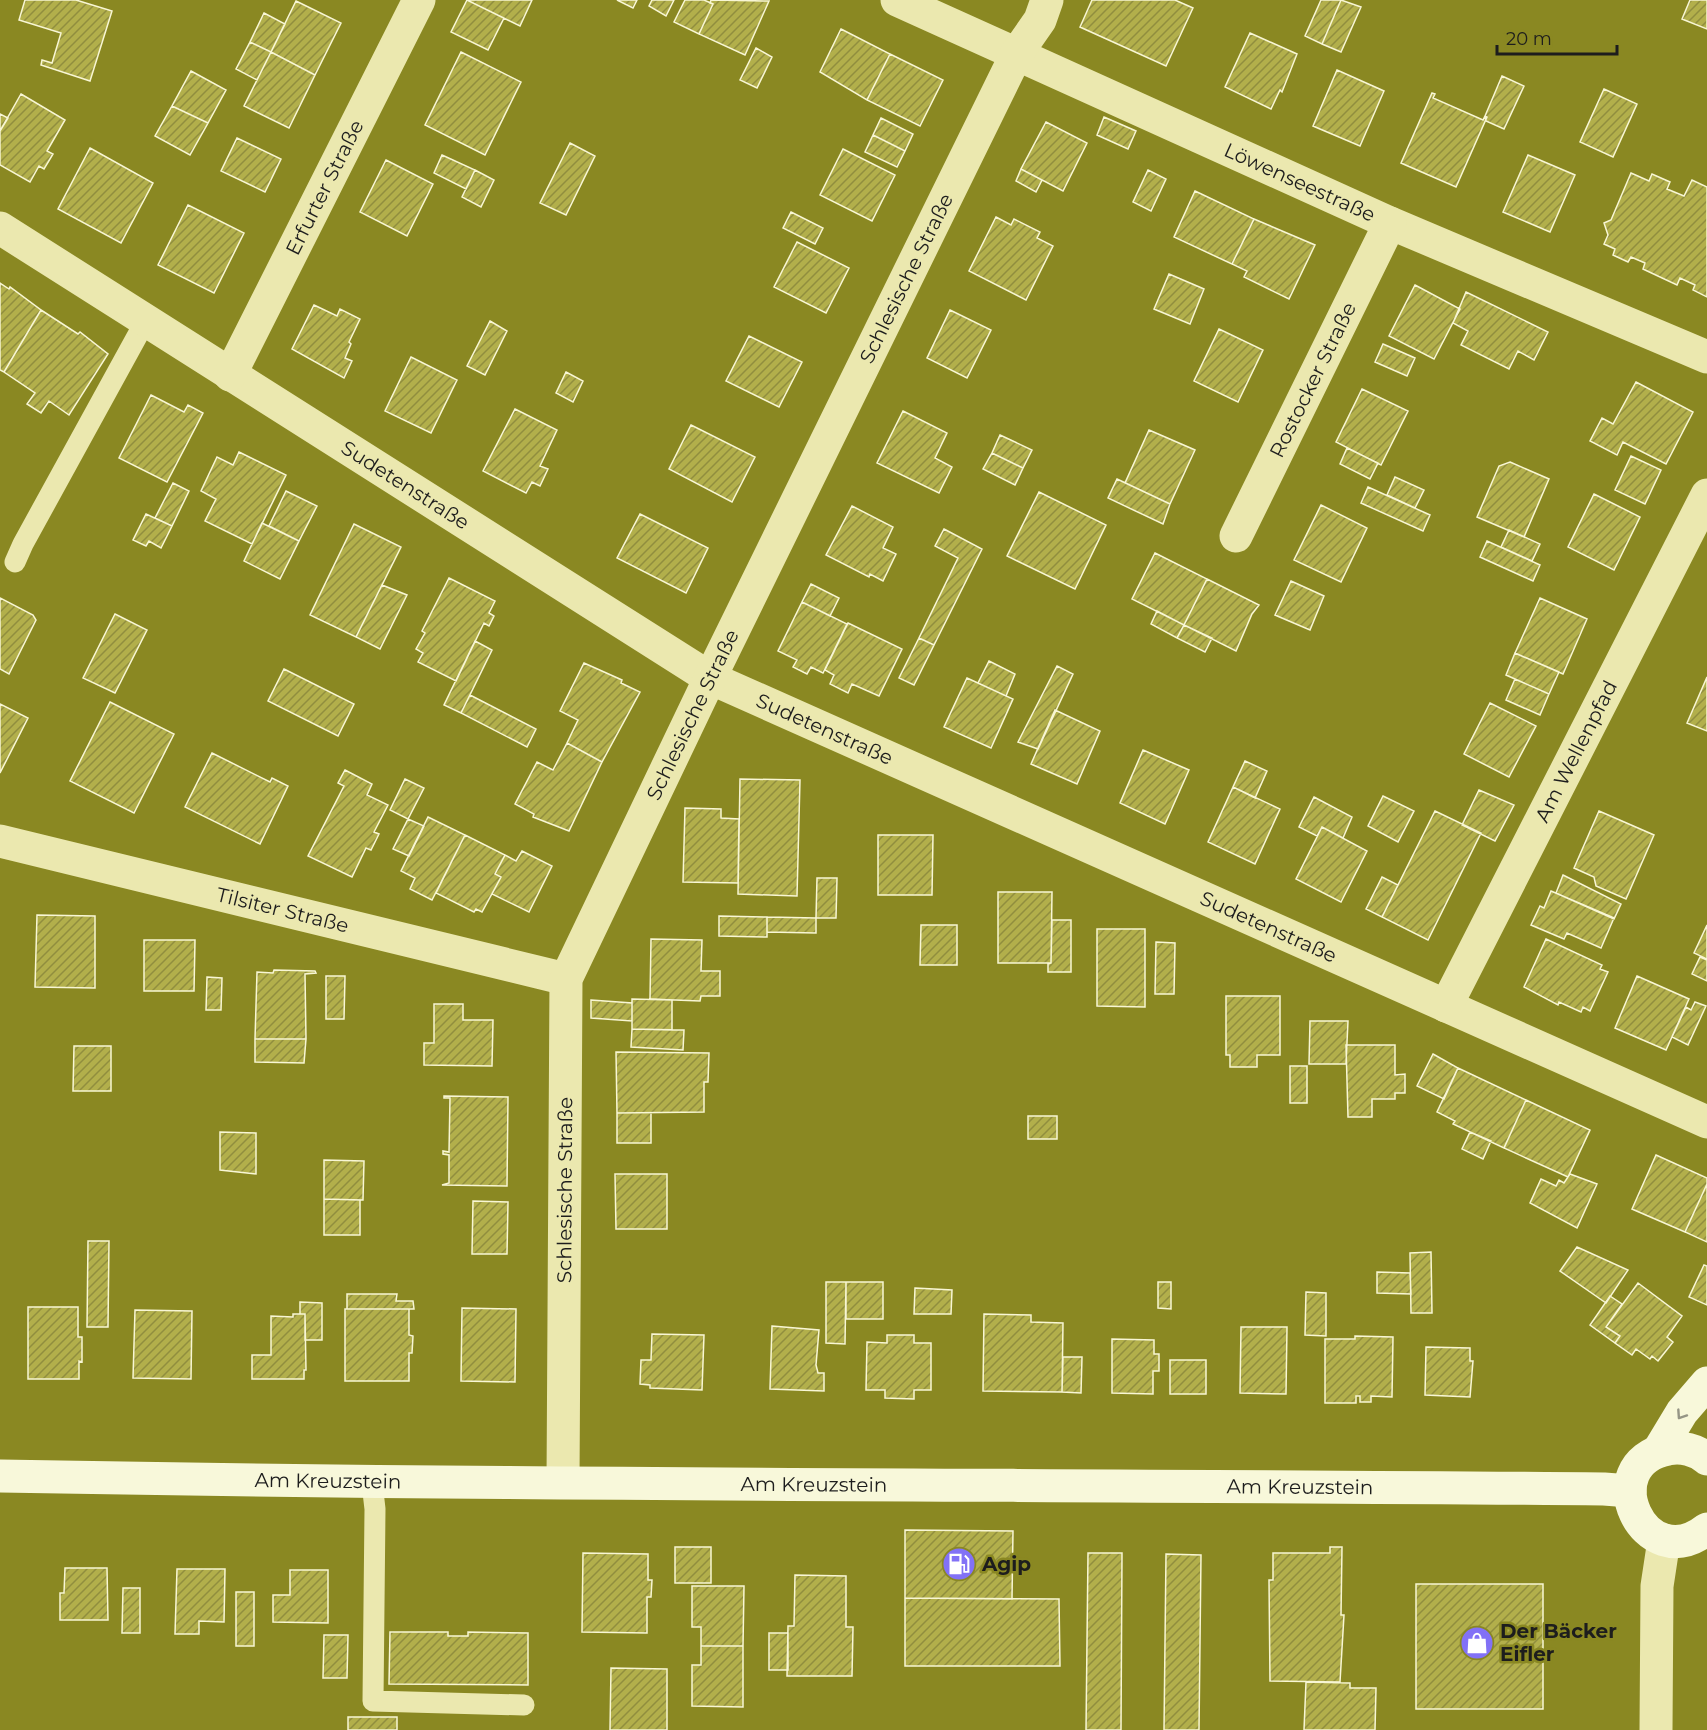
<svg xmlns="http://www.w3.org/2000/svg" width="1707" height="1730" viewBox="0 0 1707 1730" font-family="Montserrat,sans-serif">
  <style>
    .building { fill: url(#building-hatch); stroke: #f8f6d4; stroke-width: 1.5 }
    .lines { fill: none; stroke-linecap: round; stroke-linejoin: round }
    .lane { stroke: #ebe8af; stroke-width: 21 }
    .street { stroke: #ebe8af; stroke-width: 33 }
    .secondary { stroke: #f8f8da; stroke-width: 33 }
    .oneway { stroke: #959585 }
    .labels { text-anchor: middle; stroke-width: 5; stroke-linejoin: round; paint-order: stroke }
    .street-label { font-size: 20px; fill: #1d1d1d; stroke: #8a8822 }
    .poi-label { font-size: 20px; font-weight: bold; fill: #1d1d1d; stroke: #8a8822; text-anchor: start }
  </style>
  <defs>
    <pattern id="building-hatch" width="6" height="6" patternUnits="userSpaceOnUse" patternTransform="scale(1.5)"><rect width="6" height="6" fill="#b2af4b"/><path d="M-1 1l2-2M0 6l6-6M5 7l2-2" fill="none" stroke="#908e3e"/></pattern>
  </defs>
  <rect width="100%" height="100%" fill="#8a8822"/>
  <path class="building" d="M25 0H76L112 11 90 81 41 65 42 60 52 63 61 33 19 20Z
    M467 0 504 18 488 50 451 32Z
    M467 0H532L520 26Z
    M617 0H637L633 8Z
    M652 0H674L666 16 649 6Z
    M685 0H704L713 4 699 34 674 22Z
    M711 0 769 1 745 55 699 34 713 4 710 3Z
    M1092 0H1175L1193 8 1166 66 1080 27Z
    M1321 0H1341L1322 44 1305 36Z
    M1341 0 1361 7 1341 52 1322 44Z
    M1690 0H1707V29L1682 19Z
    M296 1 341 23 315 75 271 52Z
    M264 13 285 24 271 52 250 42Z
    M841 29 890 54 867 100 820 72Z
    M1250 33 1297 54 1282 92 1280 90 1271 109 1225 87Z
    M250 42 271 52 257 80 236 69Z
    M756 48 772 57 757 88 740 80Z
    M271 52 315 75 289 128 244 106Z
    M461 52 521 82 485 155 425 125Z
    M890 54 943 80 920 126 867 100Z
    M1337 70 1384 91 1360 146 1313 126Z
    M191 71 226 90 208 123 172 106Z
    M1502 76 1524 86 1504 129 1486 121 1485 116Z
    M1604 89 1637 104 1613 157 1580 142Z
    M1432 93 1435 94 1433 98 1483 120 1485 116 1487 117 1456 187 1401 163Z
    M21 94 65 120 47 151 53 154 44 169 39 166 30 182 0 165V131Z
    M172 106 208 123 190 155 155 136Z
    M0 114 8 118 0 131Z
    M1104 117 1136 131 1128 149 1097 135Z
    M881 118 913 134 905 151 873 135Z
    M1046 122 1087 143 1063 191 1021 169Z
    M873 135 905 151 897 167 865 152Z
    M237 138 281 159 265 192 221 171Z
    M570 143 595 156 566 215 540 203Z
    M90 148 153 183 121 243 58 209Z
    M843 149 895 175 872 221 820 195Z
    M442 155 475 170 466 189 434 173Z
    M1528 155 1575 175 1550 232 1503 212Z
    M386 160 433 184 407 236 360 212Z
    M1021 169 1042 180 1036 192 1016 181Z
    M475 170 494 180 481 207 462 197Z
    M1148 170 1166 179 1151 211 1133 202Z
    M1631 173 1649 181 1652 174 1670 182 1667 189 1684 196 1692 180 1707 187V297L1693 290 1695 285 1680 278 1677 285 1643 269 1645 263 1631 257 1628 262 1613 255 1615 249 1604 244 1608 235 1604 223 1611 220Z
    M1195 191 1254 219 1232 264 1174 237Z
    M188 205 244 233 214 293 158 265Z
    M791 212 823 228 815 244 783 228Z
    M996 217 1011 225 1014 219 1040 232 1037 238 1053 246 1026 300 969 271Z
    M1254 219 1315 245 1289 299 1244 277 1247 271 1232 264Z
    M797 242 849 268 826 313 774 287Z
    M1169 274 1204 289 1190 324 1154 309Z
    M0 283 9 289 10 287 41 310 4 372 0 370Z
    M1415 285 1460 309 1434 359 1389 336Z
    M1466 292 1548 332 1534 360 1518 351 1509 369 1461 345 1468 331 1453 323Z
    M314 305 337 316 340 309 360 319 349 342 351 344 345 358 352 361 344 378 292 349Z
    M41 310 78 334 80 332 108 354 69 415 49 401 41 413 27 404 35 393 4 372Z
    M950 310 991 330 967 378 927 358Z
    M490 321 507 331 485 375 467 366Z
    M1219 329 1263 350 1238 402 1194 381Z
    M749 336 802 362 779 407 726 381Z
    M1383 344 1415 358 1407 376 1375 362Z
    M411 357 457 380 431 433 385 411Z
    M566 372 583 381 573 402 556 393Z
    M1636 382 1693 412 1666 464 1623 442 1617 455 1590 441 1602 418 1613 424Z
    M1362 389 1408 411 1381 465 1336 442Z
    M151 395 184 412 188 405 203 413 167 482 119 458Z
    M515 409 557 430 540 466 548 469 540 486 532 482 526 493 483 471Z
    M903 411 947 433 935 458 952 467 939 493 877 463Z
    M691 425 755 457 732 502 669 469Z
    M1149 430 1195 450 1170 504 1125 483Z
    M1000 435 1032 450 1023 468 992 453Z
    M1347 448 1378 463 1370 479 1340 464Z
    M239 452 286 475 252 544 205 521 216 499 201 491 217 457 233 465Z
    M992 453 1023 468 1015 485 983 469Z
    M1631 456 1661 470 1645 504 1615 490Z
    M1510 462 1549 479 1524 537 1477 517 1499 466Z
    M1395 477 1424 490 1415 508 1387 495Z
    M1117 479 1170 504 1163 524 1108 498Z
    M173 483 189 491 172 526 155 518Z
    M1368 487 1430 515 1423 531 1361 503Z
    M286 491 317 506 299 541 269 526Z
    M1039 492 1106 525 1075 589 1007 556Z
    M1594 494 1640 517 1614 570 1568 547Z
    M1321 505 1367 528 1341 582 1294 560Z
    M852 506 893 527 883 548 896 554 883 581 870 574 869 577 826 555Z
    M146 514 172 526 161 548 149 541 146 546 133 540Z
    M640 514 708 548 686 593 617 558Z
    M262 523 299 541 280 579 244 561Z
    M354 524 401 547 356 637 310 615Z
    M944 529 982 549 934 645 919 638 958 558 935 546Z
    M1509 530 1540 544 1532 561 1501 547Z
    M1487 541 1540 565 1533 581 1480 557Z
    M1155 553 1207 579 1184 625 1132 599Z
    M449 578 495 601 489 613 494 616 489 626 484 623 456 681 418 662 423 653 416 649 425 633 422 631Z
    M1207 579 1259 605 1252 614 1236 651 1184 625Z
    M1291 581 1324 596 1310 630 1275 615Z
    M811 584 839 598 830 616 802 602Z
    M382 585 407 595 380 649 356 637Z
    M0 598 33 615 36 620 9 674 0 669Z
    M1540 598 1587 619 1563 674 1515 653Z
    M802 602 847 624 823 673 811 667 807 674 793 667 797 660 778 651Z
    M1157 611 1184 625 1177 638 1151 624Z
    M115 614 147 630 115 693 83 678Z
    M848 623 902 649 879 696 852 684 848 693 830 684 834 675 825 670Z
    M1184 625 1212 638 1205 652 1177 638Z
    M919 638 934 645 914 685 899 678Z
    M475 641 492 650 461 713 444 705Z
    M1515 653 1559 672 1549 694 1506 675Z
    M989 661 1015 674 1006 696 978 683Z
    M584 663 622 680 621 683 640 692 602 762 567 743 578 720 560 711Z
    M1057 666 1073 674 1038 749 1018 742Z
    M284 669 354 704 338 736 268 701Z
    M1707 677V731L1687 723Z
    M967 678 1013 699 991 748 944 727Z
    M1515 679 1549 694 1540 715 1506 700Z
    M470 695 536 729 527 747 461 713Z
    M110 702 174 734 134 813 70 781Z
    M1490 703 1536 726 1509 777 1464 754Z
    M0 704 28 718 0 773Z
    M1055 710 1100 731 1077 784 1031 764Z
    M567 743 602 762 569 831 533 817 534 814 515 804 537 762 553 770Z
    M1143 750 1189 770 1165 824 1120 803Z
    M212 753 270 782 272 778 288 786 260 844 185 807Z
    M1245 761 1267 771 1255 798 1233 787Z
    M345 770 372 784 367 795 388 805 374 832 379 834 371 850 366 848 352 877 308 856 344 786 338 783Z
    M405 779 424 788 408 819 390 810Z
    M740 779 800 780 797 896 738 894Z
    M1233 787 1280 809 1255 864 1208 842Z
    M1479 790 1514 805 1495 841 1462 825Z
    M1383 796 1414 811 1398 842 1368 826Z
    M1314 797 1352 817 1343 838 1322 827 1317 836 1299 827Z
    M685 808 721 809V818L739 819 738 883 683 882Z
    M1435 811 1481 833 1428 940 1382 917Z
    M1599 811 1654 835 1626 899 1596 886 1594 877 1574 868Z
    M428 817 465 835 432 900 410 889 415 878 401 871Z
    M408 819 424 826 409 856 393 849Z
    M1322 827 1367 851 1341 902 1296 879Z
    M465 835 505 855 495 874 501 877 482 912 476 909 474 912 436 893Z
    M878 835H933L932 895H878Z
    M522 851 552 866 529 912 492 894 501 877 495 874 505 855 516 861Z
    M1563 875 1621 904 1614 919 1556 893Z
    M1382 877 1398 885 1382 917 1366 909Z
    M817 878H837L836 918H816Z
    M1551 891 1614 918 1601 948 1567 933 1564 939 1531 925 1540 906 1544 908Z
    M998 892H1052L1051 963H998Z
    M37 915 95 916V988L35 987Z
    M719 916 767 917V937L719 936Z
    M767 917 816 918V933L767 932Z
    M1052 920H1071V972H1048V964L1051 963Z
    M921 925H957V965H920Z
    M1707 925V959L1694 953Z
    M1097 929H1145V1007L1097 1006Z
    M651 939 702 940 701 971H720V996H701L700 1001 650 999Z
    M1546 939 1602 965 1600 969 1608 972 1590 1011 1583 1007 1581 1012 1559 1002 1558 1005 1524 987Z
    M144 940H195L194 991H144Z
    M1156 942 1175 943 1174 994H1155Z
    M1700 957 1707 960V981L1692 974Z
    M274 970 315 971 316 973 305 974 306 1039H255L257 972 273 973Z
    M326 976H345L344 1019H326Z
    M1637 976 1689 999 1666 1050 1615 1028Z
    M207 977 222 978 221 1010H206Z
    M1226 996H1280V1055H1257V1067H1230V1055H1226Z
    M632 999 672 1000V1030L632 1029Z
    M591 1000 632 1003V1021L591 1018Z
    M1695 1002 1706 1006 1688 1045 1672 1037 1686 1007 1691 1010Z
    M434 1004H463V1020H493L492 1066 424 1065V1043H434Z
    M1310 1021H1348L1346 1064H1309Z
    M632 1029 684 1030 683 1050 631 1047Z
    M255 1039H306L304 1063 255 1062Z
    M1346 1045H1395V1075L1405 1074V1093H1395V1099H1372V1117H1348Z
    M74 1046H111V1091H73Z
    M616 1052 709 1053 708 1082H704V1112L617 1113Z
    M1433 1054 1458 1068 1444 1099 1417 1086Z
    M1290 1066H1307V1103H1290Z
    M1458 1068 1526 1100 1504 1148 1453 1124 1455 1121 1437 1112Z
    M444 1096 508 1097 507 1186 442 1185 449 1183V1155L443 1154V1151L449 1152 450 1098H444Z
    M1526 1100 1590 1130 1568 1177 1504 1148Z
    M617 1113H651V1143H617Z
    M1028 1116H1057V1139H1028Z
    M220 1132 256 1133V1174L220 1170Z
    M1470 1132 1491 1141 1483 1159 1462 1149Z
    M1656 1155 1707 1178V1184L1685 1232 1632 1209Z
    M324 1160 364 1161 363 1200 324 1199Z
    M615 1174H667V1229H616Z
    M1570 1174 1597 1184 1577 1228 1530 1203 1541 1179 1556 1186 1559 1180 1564 1183Z
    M1707 1184V1242L1685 1232Z
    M324 1199 360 1200V1235H324Z
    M473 1201 508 1202 507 1254H472Z
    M88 1241H109L108 1327H87Z
    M1577 1247 1628 1270 1606 1303 1560 1271Z
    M1431 1252 1432 1313H1411L1410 1253Z
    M1704 1265 1707 1266V1305L1689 1297Z
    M1377 1272 1410 1273 1411 1294 1377 1293Z
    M826 1282H846L845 1344 826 1343Z
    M846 1282H883V1319H846Z
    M1158 1282H1171V1309L1158 1308Z
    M1638 1283 1682 1316 1667 1337 1673 1342 1658 1361 1652 1356 1650 1359 1636 1349 1632 1355 1615 1343 1620 1336 1606 1327Z
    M915 1288 952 1290 951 1314H914Z
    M1306 1292 1326 1293V1336L1305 1335Z
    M347 1294H397L396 1301H413L414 1309H347Z
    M1610 1296 1622 1304 1606 1327 1620 1336 1615 1343 1590 1325Z
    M300 1302 322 1303V1340H305V1314H300Z
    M28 1307H78V1337H82V1362L79 1361V1379H28Z
    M462 1308 516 1309 515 1382 461 1381Z
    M345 1309H409V1335L413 1336 412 1353H409V1381H345Z
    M135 1310 192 1311 191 1379 133 1378Z
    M293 1314H305L306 1370H304V1379H252V1355H271V1316L293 1317Z
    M984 1314 1031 1315V1322L1063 1323 1062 1392 983 1391Z
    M772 1326 819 1330 816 1365 818 1373H824V1391L770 1389Z
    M1241 1327H1287L1286 1394 1240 1393Z
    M652 1334 704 1335 702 1390 650 1388V1385L640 1384 641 1360H651Z
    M887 1335H914V1343H931V1390H914V1399L885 1398V1390H866L867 1342 887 1343Z
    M1355 1336 1393 1337 1392 1397 1371 1396V1402H1360V1396H1356V1403H1325V1339H1355Z
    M1112 1339 1154 1340V1354H1159V1371H1153V1394L1112 1393Z
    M1426 1347 1470 1348V1361H1473L1470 1397 1425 1395Z
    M1063 1357H1082L1081 1393 1062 1392Z
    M1170 1360H1206V1394H1170Z
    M905 1530 1013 1531 1012 1599 905 1598Z
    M675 1547H711V1583H675Z
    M1330 1547H1342L1341 1615H1344L1340 1682 1270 1681 1269 1580H1273V1553H1330Z
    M583 1553 648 1554V1580H652L651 1597H647V1633L582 1632Z
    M1088 1553H1122L1121 1730H1086Z
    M1166 1554 1201 1555 1199 1730H1164Z
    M65 1568H107L108 1620H60V1593H64Z
    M177 1569H225L224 1622 199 1621V1634H175Z
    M290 1570H328V1623L273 1622V1595H290Z
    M795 1575 846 1576V1627H853L852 1676H787L788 1626H794Z
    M1416 1584H1543V1709H1416Z
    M692 1586H744L743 1646H701V1627H692Z
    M123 1588H140V1633H122Z
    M236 1592H254V1646H236Z
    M905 1598 1059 1599 1060 1666H905Z
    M390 1632H448V1636H468V1632L528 1633V1685L389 1684Z
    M769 1633H788V1670H769Z
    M324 1635H348L347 1678H323Z
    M701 1646H743V1707L692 1706V1665H701Z
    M611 1668 667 1669V1730H610Z
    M1306 1682 1350 1683V1688H1376L1375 1730H1304Z
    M348 1717H397V1730H348Z"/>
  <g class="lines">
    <path class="lane" d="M15 562 23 544 146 320
      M372 1483 375 1509 373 1701 524 1705"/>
    <g class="street">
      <path id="s1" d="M897 0 1390 223 1707 357"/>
      <path id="s2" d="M0 228 710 678 1707 1122"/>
      <path id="s3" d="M230 375 419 0"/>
      <path id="s4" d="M1236 536 1390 223"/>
      <path id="s5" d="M0 841 566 979"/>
      <path id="s6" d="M1446 1006 1707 495"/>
      <path id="s7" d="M563 1482 566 979 710 678 1017 53 1040 20 1047 0"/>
      <path d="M1656 1730 1657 1586 1664 1540"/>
    </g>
    <g class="secondary">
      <path d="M1659 1450 1682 1412 1707 1383"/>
      <path d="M1707 1459C1697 1450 1681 1446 1668 1449 1592 1464 1644 1579 1707 1529"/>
      <path id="s8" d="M0 1476C535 1486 1070 1484 1604 1489L1630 1491"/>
    </g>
  </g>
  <defs><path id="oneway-chevron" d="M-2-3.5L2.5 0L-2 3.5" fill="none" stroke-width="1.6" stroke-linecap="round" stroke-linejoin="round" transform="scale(1.5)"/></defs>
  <use class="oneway" href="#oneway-chevron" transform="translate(1681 1415) rotate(124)"/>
  <defs>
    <symbol id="fuel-disc" viewBox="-11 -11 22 22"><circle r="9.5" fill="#8271f6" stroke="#8a8822"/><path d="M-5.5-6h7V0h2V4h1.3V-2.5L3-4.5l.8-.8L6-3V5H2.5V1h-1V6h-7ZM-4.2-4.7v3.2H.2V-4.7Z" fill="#fff"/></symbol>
    <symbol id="shop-disc" viewBox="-11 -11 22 22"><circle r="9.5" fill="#8271f6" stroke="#8a8822"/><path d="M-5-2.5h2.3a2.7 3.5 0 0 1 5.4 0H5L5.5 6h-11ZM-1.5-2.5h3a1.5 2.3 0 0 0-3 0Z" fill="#fff"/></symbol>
  </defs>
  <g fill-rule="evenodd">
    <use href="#fuel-disc" x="940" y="1545" width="38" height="38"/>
    <use href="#shop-disc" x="1458" y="1624" width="38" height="38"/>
  </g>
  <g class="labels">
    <g class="street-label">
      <text dy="7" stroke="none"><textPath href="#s1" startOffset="442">Löwenseestraße</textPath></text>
      <text dy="7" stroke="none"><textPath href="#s3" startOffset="210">Erfurter Straße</textPath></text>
      <text dy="7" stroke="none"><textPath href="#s7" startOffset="1282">Schlesische Straße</textPath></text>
      <text dy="7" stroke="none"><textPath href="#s4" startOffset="174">Rostocker Straße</textPath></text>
      <text dy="7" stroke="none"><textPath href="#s2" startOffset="480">Sudetenstraße</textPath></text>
      <text dy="7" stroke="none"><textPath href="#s7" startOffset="796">Schlesische Straße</textPath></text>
      <text dy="7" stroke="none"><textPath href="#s2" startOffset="966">Sudetenstraße</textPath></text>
      <text dy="7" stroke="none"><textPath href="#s6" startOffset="286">Am Wellenpfad</textPath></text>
      <text dy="7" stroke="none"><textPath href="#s5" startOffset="291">Tilsiter Straße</textPath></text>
      <text dy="7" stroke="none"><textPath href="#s2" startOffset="1452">Sudetenstraße</textPath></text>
      <text dy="7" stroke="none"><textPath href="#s7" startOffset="292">Schlesische Straße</textPath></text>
      <text dy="7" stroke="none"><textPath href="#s8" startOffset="328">Am Kreuzstein</textPath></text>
      <text dy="7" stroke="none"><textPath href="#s8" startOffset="814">Am Kreuzstein</textPath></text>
      <text dy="7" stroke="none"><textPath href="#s8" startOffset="1300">Am Kreuzstein</textPath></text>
    </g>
    <g class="poi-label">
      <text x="982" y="1571">Agip</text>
      <text x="1500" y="1638">Der Bäcker<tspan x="1500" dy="23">Eifler</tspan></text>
    </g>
  </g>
  <path d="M1497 45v9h120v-9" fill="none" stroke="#1d1d1d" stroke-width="3"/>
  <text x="1506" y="45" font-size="18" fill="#1d1d1d" stroke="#8a8822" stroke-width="4.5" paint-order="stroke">20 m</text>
</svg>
